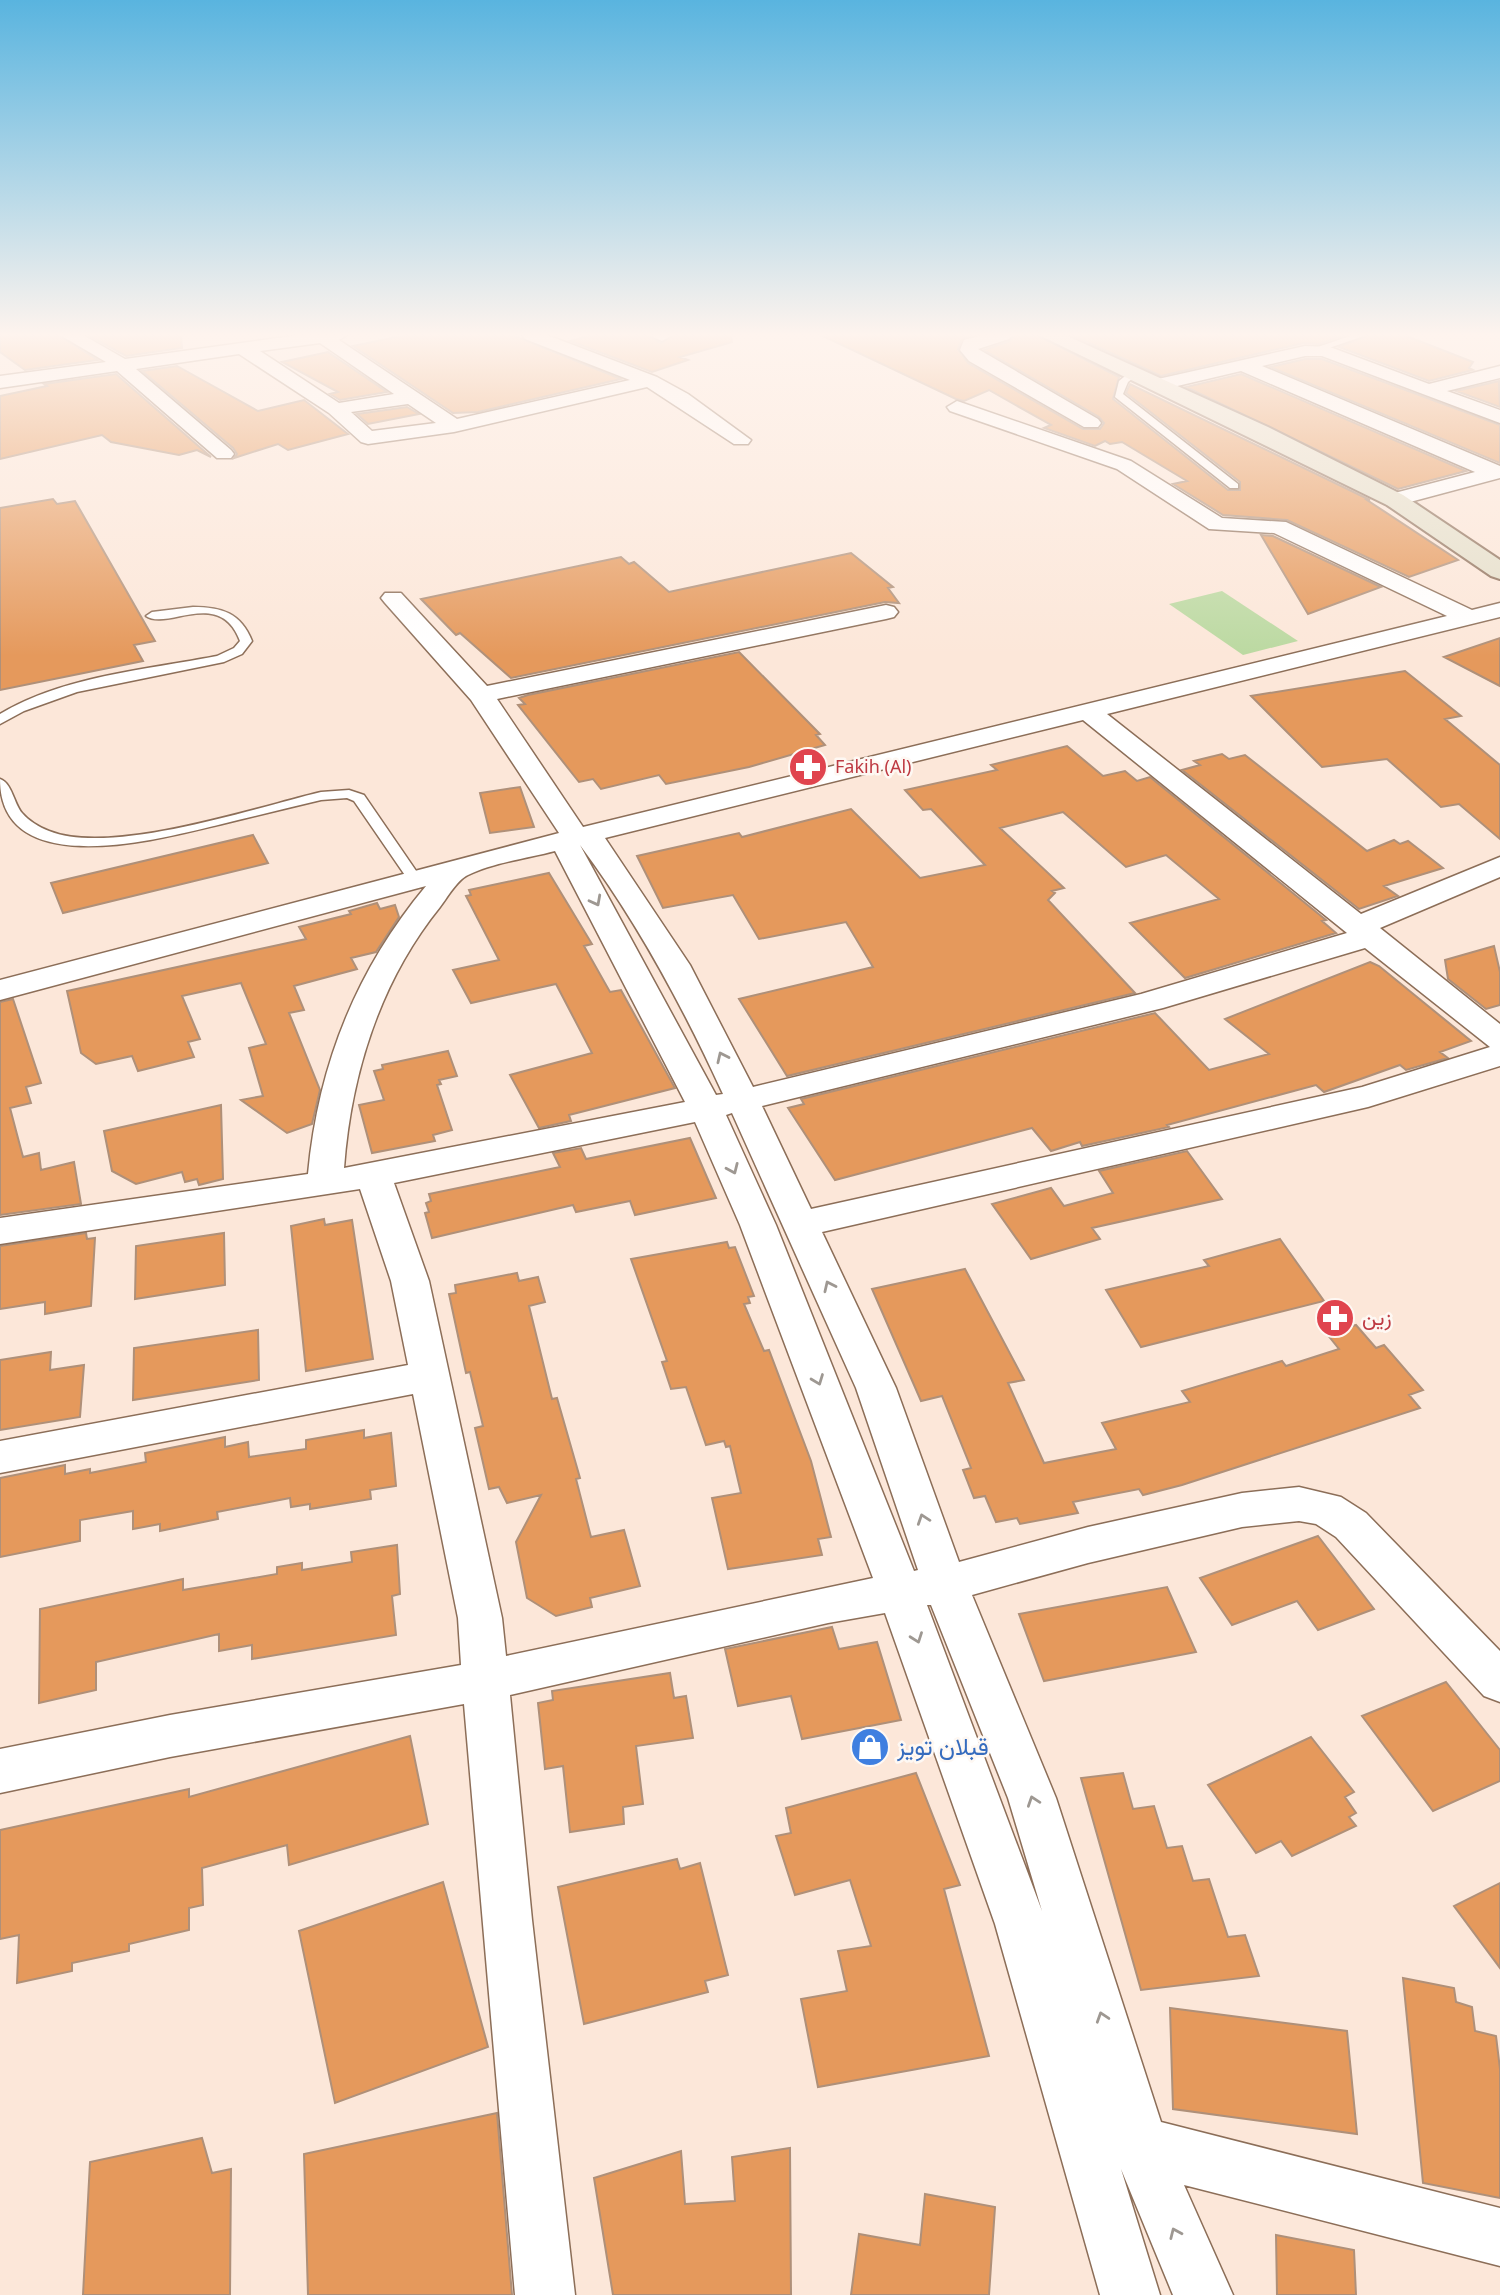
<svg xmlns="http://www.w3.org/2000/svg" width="1500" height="2295" viewBox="0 0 1500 2295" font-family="'Noto Sans',Vazirmatn,sans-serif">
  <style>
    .green { fill: #bbd9a1 }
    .building { fill: #e5995c; stroke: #af9079; stroke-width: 2 }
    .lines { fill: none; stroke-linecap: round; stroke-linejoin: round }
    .lane-casing { stroke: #8c6e58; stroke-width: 3 }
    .street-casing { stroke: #8c6e58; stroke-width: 3 }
    .secondary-casing { stroke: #8c6e58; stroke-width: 4 }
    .lane { fill: #fff; fill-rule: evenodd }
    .street { fill: #fff; fill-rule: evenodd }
    .secondary { fill: #e4dfca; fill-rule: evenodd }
    .oneway { stroke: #9e9892 }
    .labels { text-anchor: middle; stroke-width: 5; stroke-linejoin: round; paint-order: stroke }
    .far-health-label { font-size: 18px; fill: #be3a42; stroke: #fef8f3; text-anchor: start }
    .health-label { font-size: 21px; fill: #be3a42; stroke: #fef8f3; text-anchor: start }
    .near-shop-label { font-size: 24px; fill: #366cbe; stroke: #fef8f3; text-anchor: start }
  </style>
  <rect width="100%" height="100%" fill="#fce7d9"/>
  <path class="green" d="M1222 591 1298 641 1243 655 1169 604Z"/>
  <path class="building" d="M0 335H58L98 360 25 370 0 352Z
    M88 335H181L182 348 126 356Z
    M406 335H512L621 379 478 412 453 413 353 346Z
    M593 335H647L661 343 673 335H731L732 342 680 357 688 360 652 372 570 341Z
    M821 335H972L962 339 958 349 968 363 1083 429H1100L1104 423 1099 417 984 350 1010 341 1015 335H1037L1119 377 1113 399 1228 490H1240V482L1126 393 1130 384 1370 500H1367L1458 560 1409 577 1287 520 1223 515 1173 484 1187 481 1122 442 1110 444 1105 441 1095 446 1044 428 1051 425 989 390 964 401 956 399Z
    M1072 335H1345L1319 344 1304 343 1161 376Z
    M1369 335H1404L1473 362 1469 368 1473 370 1429 381 1339 347Z
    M328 352 387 392 340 400 330 394 338 392 282 362Z
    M1305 359H1322L1500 425V463L1270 367Z
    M177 366 258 411 304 400 348 434 288 450 278 444 234 458 237 454 233 448 142 371Z
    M116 374 211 457 197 450 179 455 111 442 102 435 0 459V396L47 386 44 384Z
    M1241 374 1466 471 1398 489 1186 387Z
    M1499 381 1500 407 1456 391Z
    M407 407 419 414 368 424 357 414Z
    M53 499 57 504 75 501 155 641 134 645 143 661 0 690V508Z
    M1261 535 1273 536 1381 587 1308 614Z
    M851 553 893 587 888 588 899 603 885 602 511 678 460 633 456 635 421 599 621 557 629 564 634 562 669 592Z
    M1500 638V686L1444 657Z
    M739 652 820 734 816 735 825 745 749 767 666 784 659 775 601 789 593 779 579 782 518 705 525 704 519 698 528 695Z
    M1405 671 1461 716 1445 719 1500 765V839L1459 804 1441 807 1387 759 1322 767 1251 696Z
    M1067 746 1103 776 1125 771 1137 781 1150 777 1326 920 1322 921 1336 933 1185 978 1130 923 1219 899 1166 855 1126 867 1063 812 1000 828 1064 888 1052 891 1055 893 1048 900 1135 993 787 1076 739 999 873 967 846 922 759 939 733 895 663 908 637 856 739 833 742 837 851 809 920 878 985 865 931 809 923 810 905 790 997 770 991 765Z
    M1222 754 1229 759 1245 755 1367 851 1394 840 1400 844 1408 841 1443 868 1384 886 1398 896 1359 909 1182 770 1200 765 1194 761Z
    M520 787 534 827 490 833 480 793Z
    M253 835 268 863 63 913 51 883Z
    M549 873 592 944 584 946 610 992 621 990 675 1088 569 1115 571 1121 539 1128 510 1075 592 1053 556 984 471 1003 453 970 499 960 466 896 471 895 469 890Z
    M377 903 380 909 395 905 399 917 376 952 351 958 357 969 294 986 304 1010 289 1013 320 1090 312 1124 287 1133 241 1100 263 1096 249 1048 266 1044 241 983 182 996 200 1039 188 1042 194 1057 138 1071 132 1056 96 1064 81 1053 67 991 306 939 299 927 351 914 349 911Z
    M1494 946 1500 972V1005L1486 1009 1448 979 1445 960Z
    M1370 962 1379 966 1471 1041 1440 1052 1448 1058 1406 1070 1400 1065 1324 1092 1316 1085 1167 1125 1169 1127 1082 1146 1080 1142 1051 1151 1032 1128 835 1180 788 1108 804 1104 801 1099 1155 1013 1209 1070 1269 1054 1225 1019Z
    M13 999 41 1083 26 1087 31 1103 10 1108 23 1157 39 1153 41 1170 74 1162 81 1204 0 1215V1002Z
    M448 1051 457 1076 439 1080 441 1084 437 1085 452 1130 433 1135 435 1141 372 1153 359 1105 384 1100 374 1071 383 1069 382 1065Z
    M221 1105 223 1179 199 1185 197 1179 185 1182 182 1172 136 1184 112 1171 104 1131Z
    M690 1138 716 1198 635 1215 630 1201 576 1212 573 1205 432 1238 425 1213 429 1212 426 1203 431 1201 429 1194 560 1167 553 1153 581 1148 586 1159Z
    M1187 1151 1222 1199 1092 1228 1100 1239 1031 1259 992 1204 1051 1188 1064 1206 1113 1193 1099 1171Z
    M324 1219 325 1225 352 1220 373 1359 306 1371 291 1226Z
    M86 1233 87 1239 95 1238 91 1306 45 1314V1302L0 1309V1246Z
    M224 1233 225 1285 135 1299 136 1246Z
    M1280 1239 1324 1301 1141 1347 1106 1290 1209 1266 1204 1260Z
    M727 1242 729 1248 735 1247 754 1296 748 1297 750 1303 744 1304 764 1351 769 1350 811 1461 831 1537 818 1539 822 1555 728 1569 712 1498 741 1493 730 1446 726 1447 724 1441 706 1445 686 1387 671 1389 662 1362 667 1361 631 1259Z
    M965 1269 1024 1380 1008 1383 1044 1463 1116 1449 1102 1423 1190 1402 1182 1391 1282 1361 1286 1366 1339 1349 1327 1334 1356 1325 1376 1348 1384 1345 1423 1390 1409 1395 1420 1408 1182 1485 1143 1495 1139 1489 1073 1502 1078 1513 1020 1524 1017 1518 996 1522 985 1496 974 1498 963 1470 971 1468 942 1396 921 1401 872 1289Z
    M517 1273 519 1281 538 1277 545 1302 529 1306 552 1399 557 1398 580 1478 576 1479 591 1537 624 1530 640 1586 590 1598 592 1607 556 1616 527 1598 516 1542 541 1495 507 1503 499 1487 489 1489 475 1428 483 1426 470 1372 466 1373 449 1294 456 1293 455 1285Z
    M258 1330 259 1380 133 1400 134 1348Z
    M51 1352 50 1370 84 1365 80 1417 0 1430V1360Z
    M364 1430V1438L391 1433 396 1486 370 1490 371 1499 310 1509V1504L291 1507 290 1498 217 1512 218 1519 160 1531V1524L133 1529V1511L80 1520V1541L0 1557V1478L65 1465V1474L90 1469V1473L146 1462 145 1453 225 1437V1447L248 1442 249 1457 306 1449V1440Z
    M1318 1536 1374 1609 1318 1630 1297 1601 1232 1625 1200 1578Z
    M397 1545 400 1594 392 1596 396 1635 252 1659V1645L219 1651V1634L96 1662V1690L39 1703 40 1609 183 1579V1590L277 1574V1567L302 1563V1570L352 1562 351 1552Z
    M1167 1587 1196 1652 1044 1681 1019 1614Z
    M832 1627 839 1649 877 1642 901 1720 802 1739 791 1696 738 1706 725 1649Z
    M670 1673 674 1698 686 1696 693 1738 636 1746 643 1804 623 1807 624 1824 570 1832 563 1766 545 1769 538 1703 553 1700 552 1691Z
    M1446 1682 1500 1750V1781L1433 1811 1362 1716Z
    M410 1736 428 1824 289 1865 287 1845 202 1868 203 1905 189 1908V1930L129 1944V1951L72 1963V1971L17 1983 19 1935 0 1939V1830L189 1789V1797Z
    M1311 1737 1354 1792 1345 1797 1356 1813 1349 1817 1356 1826 1292 1856 1281 1841 1256 1853 1208 1785Z
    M916 1773 960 1885 944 1889 989 2056 818 2087 801 1999 847 1991 838 1951 871 1946 850 1880 795 1895 776 1836 791 1833 786 1808Z
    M1123 1773 1133 1809 1154 1806 1167 1848 1182 1846 1193 1881 1209 1879 1228 1937 1245 1935 1259 1976 1141 1990 1081 1778Z
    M677 1859 680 1869 700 1863 728 1975 705 1981 708 1992 584 2024 558 1887Z
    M443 1882 488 2047 335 2103 299 1931Z
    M1500 1883V1968L1454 1906Z
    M1403 1978 1454 1988 1456 2002 1472 2007 1475 2031 1496 2036 1500 2069V2198L1423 2183Z
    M1170 2008 1347 2031 1357 2134 1173 2109Z
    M497 2113 512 2295H308L304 2154Z
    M202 2138 212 2173 231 2169 230 2295H83L90 2162Z
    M790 2148 791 2295H613L594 2178 681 2151 685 2204 735 2201 732 2157Z
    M925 2194 995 2207 989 2295H851L859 2234 920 2245Z
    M1276 2235 1354 2250 1356 2295H1277Z"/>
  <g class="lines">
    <defs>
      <path id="lane" d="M1353 335H1367L1317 352 1309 350Z
        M1130 372 1138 374 1128 382 1123 394 1238 484V488H1230L1115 397 1119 381Z
        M193 607C222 607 241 613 252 641L242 654 224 662 77 692 24 711 0 724V714C63 676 145 670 217 656L234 648 240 641C220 587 167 631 146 616L152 612Z
        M0 779C12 783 14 804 22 813 29 821 39 827 49 831 111 856 254 808 321 792L349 790 364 795 423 881 421 884H411L354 801 347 798 321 800C288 808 255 816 222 824 163 838 0 884 0 779Z"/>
      <path id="street" d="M60 335H83L125 359 299 335H347L339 340 457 419 630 380 525 339 522 335H547L657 377 688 394 751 440 748 444H734L647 387 454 432 368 444 361 442 329 413 239 354 136 369 231 450 234 454 231 458H217L117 371 0 388V376L106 362ZM320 343 394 394 339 403 260 351ZM408 404 436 423 372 431 351 412Z
        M649 335H670L671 336 662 341Z
        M982 335H1012L1009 339 978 349 1098 419 1101 423 1098 427H1084L969 361 960 350 964 340Z
        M1305 346 1330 347 1429 384 1500 366V378L1447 391 1500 410V423L1322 356H1305L1262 366 1500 466V478L1395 506 1387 505 1384 500 1387 495 1475 472 1241 371 1156 391 1147 385 1149 381Z
        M957 401 1131 461 1222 518 1286 522 1472 610 1500 603V617L1107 714 1361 914 1500 857V877L1380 928 1500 1024V1066L1368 1107 822 1232 896 1388 959 1562 1088 1527 1242 1493 1299 1487 1341 1497 1366 1513 1500 1651V1702L1484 1696 1336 1537 1316 1524 1299 1521 1242 1527 1088 1563 972 1595 1056 1798 1161 2122 1500 2208V2266L1184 2185 1233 2295H1173L1121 2169 1160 2295H1100L995 1924 885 1613 828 1623 510 1695 532 1920 575 2295H515L464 1704 170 1757 0 1793V1749L170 1715 461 1665 458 1618 413 1394 0 1473V1441L408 1365 391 1281 360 1189 0 1244V1218L308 1174C318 1066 356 970 426 886L0 1000V980L559 833 471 700 385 603 381 598 385 593H401L487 686 886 605 894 607 898 612 894 617 886 619 497 699 583 827 1447 616 1274 533 1209 529 1117 469 950 411 947 407ZM1083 720 1347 933 1141 994 753 1087 690 965 605 838ZM580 845C637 921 683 1007 723 1094L716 1095ZM555 851 685 1102 344 1168C351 1074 380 981 440 907 447 898 457 880 468 875 491 863 529 858 555 851ZM1365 948 1490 1047 1362 1087 811 1209 762 1106 1163 1008ZM732 1113 856 1388 918 1570 914 1571 776 1225 726 1115ZM695 1122 740 1225 873 1578 506 1656 502 1618 429 1281 394 1183ZM927 1605H931L1008 1798 1042 1911Z"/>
      <path id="secondary" d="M1039 335H1065L1268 427 1403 495 1500 560V579L1491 576 1387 505Z"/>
    </defs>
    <use href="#lane" class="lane-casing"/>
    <use href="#street" class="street-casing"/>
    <use href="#secondary" class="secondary-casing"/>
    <use href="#lane" class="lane"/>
    <use href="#street" class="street"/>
    <use href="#secondary" class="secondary"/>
  </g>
  <defs><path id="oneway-chevron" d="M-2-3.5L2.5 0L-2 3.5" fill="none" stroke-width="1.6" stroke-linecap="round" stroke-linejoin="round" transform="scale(1.75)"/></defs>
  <g class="oneway">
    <use href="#oneway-chevron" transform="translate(596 901) rotate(62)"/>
    <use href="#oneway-chevron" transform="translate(722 1057) rotate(-115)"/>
    <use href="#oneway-chevron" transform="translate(733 1169) rotate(66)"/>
    <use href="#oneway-chevron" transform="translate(829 1286) rotate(-115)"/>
    <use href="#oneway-chevron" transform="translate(818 1380) rotate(69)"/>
    <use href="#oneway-chevron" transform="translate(923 1519) rotate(-109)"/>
    <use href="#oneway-chevron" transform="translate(917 1638) rotate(70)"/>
    <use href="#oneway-chevron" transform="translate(1033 1801) rotate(-109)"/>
    <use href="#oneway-chevron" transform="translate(1102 2017) rotate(-108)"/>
    <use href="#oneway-chevron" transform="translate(1175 2233) rotate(-114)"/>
  </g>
  <linearGradient id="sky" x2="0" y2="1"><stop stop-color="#59b4df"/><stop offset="0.51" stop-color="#fef4ee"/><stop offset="1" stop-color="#fef4ee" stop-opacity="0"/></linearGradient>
  <rect width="1500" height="656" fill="url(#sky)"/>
  <defs>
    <symbol id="pharmacy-disc" viewBox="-11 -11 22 22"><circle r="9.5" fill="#e0444e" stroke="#fef8f3"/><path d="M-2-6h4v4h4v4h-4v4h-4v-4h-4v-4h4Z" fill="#fff"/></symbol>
    <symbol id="shop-disc" viewBox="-11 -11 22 22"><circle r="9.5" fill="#3f7fe0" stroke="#fef8f3"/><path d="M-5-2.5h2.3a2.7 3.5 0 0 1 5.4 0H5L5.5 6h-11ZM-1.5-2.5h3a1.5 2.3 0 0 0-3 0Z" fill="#fff"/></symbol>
  </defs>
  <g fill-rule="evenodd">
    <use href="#pharmacy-disc" x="786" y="745" width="44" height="44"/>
    <use href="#pharmacy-disc" x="1313" y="1296" width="44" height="44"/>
    <use href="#shop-disc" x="848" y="1725" width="44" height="44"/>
  </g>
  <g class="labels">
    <g class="far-health-label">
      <text x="835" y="773">Fakih (Al)</text>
    </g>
    <g class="health-label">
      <text x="1362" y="1325">زين</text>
    </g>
    <g class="near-shop-label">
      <text x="897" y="1755">قبلان تويز</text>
    </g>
  </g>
</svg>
